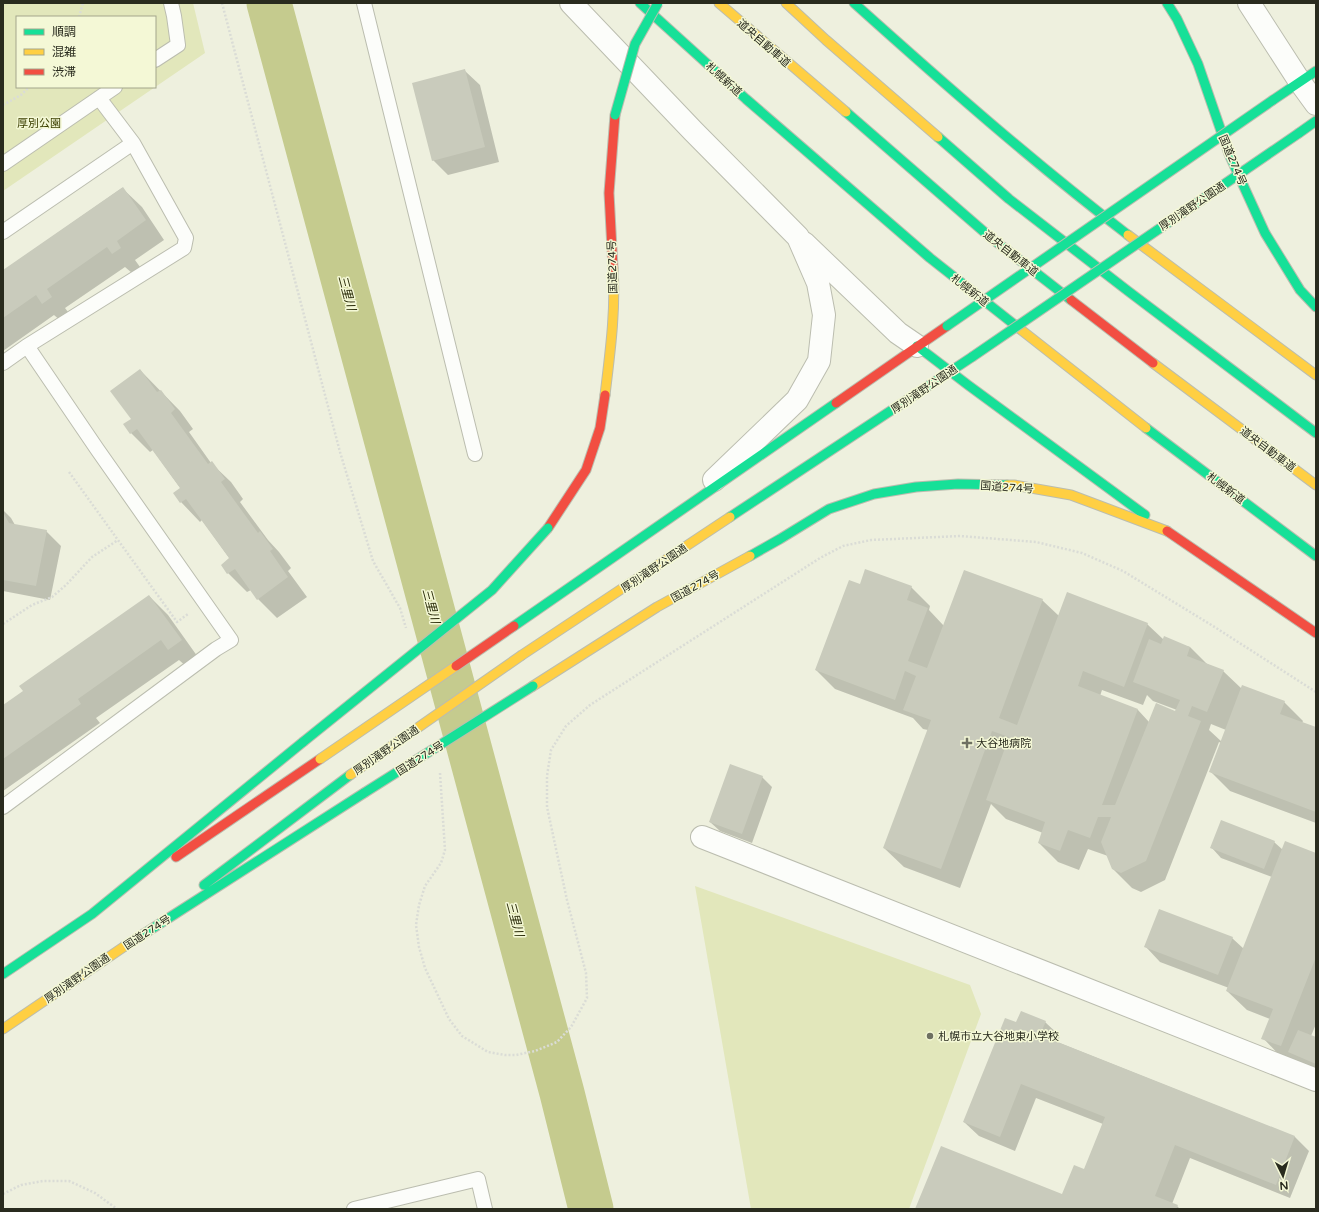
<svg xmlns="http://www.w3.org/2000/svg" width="1319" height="1212" viewBox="0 0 1319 1212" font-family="'Varela Round','Noto Sans JP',sans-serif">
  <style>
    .green { fill: #e2e7bb; fill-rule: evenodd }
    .shadow { fill: #0003; fill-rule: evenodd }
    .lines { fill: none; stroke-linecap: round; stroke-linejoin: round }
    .river { stroke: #c5cb8e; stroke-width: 45 }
    .building { fill: #c9cbbc }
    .lane-casing { stroke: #bbbdaf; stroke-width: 16 }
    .street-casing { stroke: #bbbdaf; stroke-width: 24 }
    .fast-casing { stroke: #bbbdaf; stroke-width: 11 }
    .slow-casing { stroke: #bbbdaf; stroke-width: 11 }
    .jam-casing { stroke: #bbbdaf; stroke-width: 11 }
    .path { stroke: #dadcd6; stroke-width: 2.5; stroke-dasharray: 2 2; stroke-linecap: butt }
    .lane { stroke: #fcfdfa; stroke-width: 14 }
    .street { stroke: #fcfdfa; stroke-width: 22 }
    .fast { stroke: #16e098; stroke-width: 9 }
    .slow { stroke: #ffcf43; stroke-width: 9 }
    .jam { stroke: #f24e42; stroke-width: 9 }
    .fast-bridge-casing { stroke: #bbbdaf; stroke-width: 11; stroke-linecap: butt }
    .slow-bridge-casing { stroke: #bbbdaf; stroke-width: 11; stroke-linecap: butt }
    .jam-bridge-casing { stroke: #bbbdaf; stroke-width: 11; stroke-linecap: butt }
    .fast-bridge { stroke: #16e098; stroke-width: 9 }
    .slow-bridge { stroke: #ffcf43; stroke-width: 9 }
    .jam-bridge { stroke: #f24e42; stroke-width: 9 }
    .poi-dot { fill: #6e7061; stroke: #f4f8d6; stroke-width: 1.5 }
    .labels { text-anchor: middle; stroke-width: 3; stroke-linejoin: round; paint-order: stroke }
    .street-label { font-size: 11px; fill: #292b1e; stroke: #f4f8d6 }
    .park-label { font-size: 11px; fill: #3b3f00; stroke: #f4f8d6 }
    .poi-label { font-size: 11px; fill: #292b1e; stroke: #f4f8d6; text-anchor: start }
    .water-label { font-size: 12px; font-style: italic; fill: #2a2c09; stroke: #f4f8d6 }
  </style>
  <rect width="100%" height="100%" fill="#eef0de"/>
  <path class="green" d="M3 3H193L205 53 3 191ZM17 17H155V87H17Z
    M695 886 970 985 981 1014 909 1209H751Z"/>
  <path class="shadow" d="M465 71 480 85 499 162 448 175 433 160Z
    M122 188 142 207 164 240 135 260 140 267 132 273 125 267 65 308 71 316 62 322 54 315 3 351V271Z
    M140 370 180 411 193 429 189 432 211 463 231 482 243 499 240 502 268 540 279 552 291 568 288 571 307 597 277 618 258 599 251 590 247 592 228 573 222 565 230 559 202 520 200 522 181 502 174 493 181 489 153 450 150 452 131 433Z
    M3 510 11 518 15 525 46 531 61 546 50 600 3 591Z
    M860 585 911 587 930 606 929 610 944 626 1042 600 1059 616 1147 624 1164 640 1190 647 1207 664 1223 671 1242 689 1284 702 1303 721 1302 723 1316 728V823L1230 791 1210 771 1221 743 1219 742 1165 880 1141 892 1132 888 1113 869 1108 856 1088 849 1079 870 1058 862 1039 843 1043 833 1006 819 991 804 960 888 904 867 884 848 928 730 923 729 913 718 835 689 816 670ZM1102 690 1143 705 1147 695 1153 701 1177 710 1176 713 1149 722 1138 710 1100 696ZM1211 724 1226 730 1222 742 1209 730Z
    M149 596 168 615 200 660 188 668 179 660 96 718 100 723 3 791V707Z
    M762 777 772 787 752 843 720 831 710 822Z
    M1274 842 1283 850 1316 855V1024L1311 1036 1316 1038V1068L1301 1062 1300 1065 1282 1058 1263 1038 1270 1019 1247 1010 1227 991 1229 988 1160 962 1146 947 1232 938 1244 949 1272 877 1221 858 1212 848Z
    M1045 1022 1060 1036 1057 1042 1295 1137 1309 1151 1290 1198 1190 1158 1172 1204 1177 1206 1180 1209H916L1063 1195 1084 1171 1103 1124 1036 1098 1015 1151 979 1136 964 1122 1017 1023Z"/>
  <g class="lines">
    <path class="river" d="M269 3 562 1093 591 1209"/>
  </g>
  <path class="building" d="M465 69 485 147 432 161 412 83Z
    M123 187 146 220 117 241 121 248 112 254 107 247 47 289 52 297 42 304 36 295 3 318V270Z
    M140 369 157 392 161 390 175 409 171 413 208 464 212 461 225 479 221 482 258 533 260 531 273 549 270 551 288 577 257 600 235 569 227 574 221 565 229 558 186 499 180 503 173 493 180 488 137 429 130 434 123 424 131 419 110 391Z
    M3 512 9 523 47 530 36 586 3 580Z
    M865 569 912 586 907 600 928 608 908 661 927 668 964 570 1043 599 999 718 1017 725 1067 592 1148 623 1124 687 1083 671 1078 686 1138 709 1102 805H1115L1156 703 1175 711 1180 700 1133 682 1149 639 1161 644 1164 636 1190 647 1187 656 1224 670 1207 712 1192 706 1188 716 1201 721 1146 861 1121 873 1112 869 1101 842 1111 817H1098L1090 838 1068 830 1060 851 1038 843 1045 822 986 800 1009 737 992 731 941 869 883 848 931 720 903 710 916 676 905 671 895 700 815 670 849 580 860 584Z
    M149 595 182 640 168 650 161 640 78 699 81 704 3 759V705L23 691 19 686Z
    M1242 685 1285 701 1280 714 1316 727V812L1209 772Z
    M730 764 763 776 742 834 709 822Z
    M1221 820 1275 841 1264 869 1210 848Z
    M1285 841 1316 853V957L1281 1046 1261 1039 1273 1009 1226 991Z
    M1159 909 1233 937 1218 975 1144 947Z
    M1021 1011 1046 1021 1040 1035 1295 1136 1276 1185 1175 1145 1155 1196 1178 1205 1176 1209H915L941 1146 1062 1194 1074 1165 1084 1169 1105 1117 1021 1084 1000 1137 963 1122 1005 1018 1016 1022Z
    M1298 1030 1316 1037V1064L1288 1052Z"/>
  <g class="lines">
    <defs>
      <path id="lane" d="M364 3 475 454
        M155 60 178 45 174 16 171 3
        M3 164 115 87
        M3 232 133 143
        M3 363 27 346 184 248 186 238 133 143 99 98
        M3 807 216 649 231 640 97 449 27 346
        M354 1209 478 1179 485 1209"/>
      <path id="street" d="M571 3 693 131 798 237 818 283 824 315 819 361 797 400 714 480
        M1249 3 1300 82 1316 104
        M804 243 898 333 917 346
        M702 837 1316 1080"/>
      <path id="fast" d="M640 3 746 99 930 258 1020 329
        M854 3C943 83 1033 162 1128 235
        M1167 3 1177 19 1198 64 1229 154 1265 233 1300 290 1316 307
        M1273 100 1316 71
        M846 112 990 237 1071 300
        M1299 133 1316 121
        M938 137 1009 199 1128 291 1316 433
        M917 346 968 385 1145 515
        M1146 428 1316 556
        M730 517 972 357
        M750 556 780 539 829 509 874 494 916 487 958 484 1007 485
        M514 626 836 403
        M204 885 350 775
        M125 946 364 793
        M3 974 92 914 303 742"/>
      <path id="slow" d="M719 3 846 112
        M786 3 826 40 938 137
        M1128 235 1316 375
        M1020 329 1146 428
        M1153 363 1316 485
        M605 395C610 353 616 310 613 268
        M1007 485H1014L1071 495 1167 531
        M522 655 730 517
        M533 686 657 607 750 556
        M3 1029 125 946"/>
      <path id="jam" d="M613 268 609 193 615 115
        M1071 300 1153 363
        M836 403 947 326
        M548 528 586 470 600 428 605 395
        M1167 531 1316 633
        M176 857 320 759"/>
    </defs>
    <use href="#lane" class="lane-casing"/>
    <use href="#street" class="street-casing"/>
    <use href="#fast" class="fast-casing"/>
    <use href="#slow" class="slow-casing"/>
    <use href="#jam" class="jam-casing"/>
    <path class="path" d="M222 3 340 452 373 561 400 608 406 628
      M79 17 83 3
      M3 105 21 95 29 87
      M69 472 177 622 188 614
      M3 624 32 605 52 597 66 585 92 557 118 540
      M440 773 445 850 441 863 425 886 419 905 416 925 419 947 425 968 449 1019 462 1036 488 1052 505 1055H516L535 1051 557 1042 571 1027 587 998 586 973 567 900 547 807V776L551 750 566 726 590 705 820 558 843 546 871 540 960 536 1036 542 1082 553 1123 571 1213 626 1316 692
      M3 1194 21 1185 43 1181H69L95 1193 117 1209"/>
    <use href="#lane" class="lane"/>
    <use href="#street" class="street"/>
    <use href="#fast" class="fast"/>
    <use href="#slow" class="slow"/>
    <use href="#jam" class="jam"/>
    <defs>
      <path id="fast-bridge" d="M615 115 635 44 658 3
        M947 326 1273 100
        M972 357 1299 133
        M303 742 492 590 548 528
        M364 793 533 686"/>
      <path id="slow-bridge" d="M320 759 456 666
        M350 775 522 655"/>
      <path id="jam-bridge" d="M456 666 514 626"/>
    </defs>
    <use href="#fast-bridge" class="fast-bridge-casing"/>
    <use href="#slow-bridge" class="slow-bridge-casing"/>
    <use href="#jam-bridge" class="jam-bridge-casing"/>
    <use href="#fast-bridge" class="fast-bridge"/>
    <use href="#slow-bridge" class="slow-bridge"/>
    <use href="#jam-bridge" class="jam-bridge"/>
  </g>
  <g class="poi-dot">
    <path d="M965 737h4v4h4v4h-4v4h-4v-4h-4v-4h4z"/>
    <circle cx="930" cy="1036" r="4"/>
  </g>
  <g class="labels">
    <g class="street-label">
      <text transform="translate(764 43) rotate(41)" y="4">道央自動車道</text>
      <text transform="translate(724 79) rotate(42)" y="4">札幌新道</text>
      <text transform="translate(1233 160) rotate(67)" y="4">国道274号</text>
      <text transform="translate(1192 206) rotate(-34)" y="4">厚別滝野公園通</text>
      <text transform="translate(1011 253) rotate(38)" y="4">道央自動車道</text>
      <text transform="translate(612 267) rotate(-92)" y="4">国道274号</text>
      <text transform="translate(970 290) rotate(38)" y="4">札幌新道</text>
      <text transform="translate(924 389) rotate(-34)" y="4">厚別滝野公園通</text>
      <text transform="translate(1268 449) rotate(37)" y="4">道央自動車道</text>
      <text transform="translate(1007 487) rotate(4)" y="4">国道274号</text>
      <text transform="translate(1226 488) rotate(37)" y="4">札幌新道</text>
      <text transform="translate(654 568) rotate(-34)" y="4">厚別滝野公園通</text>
      <text transform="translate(695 586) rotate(-29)" y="4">国道274号</text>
      <text transform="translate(386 750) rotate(-35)" y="4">厚別滝野公園通</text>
      <text transform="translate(420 758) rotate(-32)" y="4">国道274号</text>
      <text transform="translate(147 932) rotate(-33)" y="4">国道274号</text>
      <text transform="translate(77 978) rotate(-35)" y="4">厚別滝野公園通</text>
    </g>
    <g class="park-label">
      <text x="39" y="127">厚別公園</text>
    </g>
    <g class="poi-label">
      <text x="976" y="747">大谷地病院</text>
      <text x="938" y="1040">札幌市立大谷地東小学校</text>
    </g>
    <g class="water-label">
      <text transform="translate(347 293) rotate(75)" y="4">三里川</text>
      <text transform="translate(431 606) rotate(75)" y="4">三里川</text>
      <text transform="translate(515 919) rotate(75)" y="4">三里川</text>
    </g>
  </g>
  <rect width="1319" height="1212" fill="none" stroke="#292b1e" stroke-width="8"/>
  <rect x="16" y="16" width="140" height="72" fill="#f4f8d6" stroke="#a3a68c"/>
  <rect x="24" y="29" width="20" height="6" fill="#16e098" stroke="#a3a68c"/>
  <text x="52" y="36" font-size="12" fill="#292b1e">順調</text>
  <rect x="24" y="49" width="20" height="6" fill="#ffcf43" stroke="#a3a68c"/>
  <text x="52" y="56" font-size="12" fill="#292b1e">混雑</text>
  <rect x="24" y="69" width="20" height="6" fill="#f24e42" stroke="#a3a68c"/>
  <text x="52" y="76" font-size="12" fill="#292b1e">渋滞</text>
  <g transform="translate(1283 1176) rotate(175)" stroke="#f4f8d6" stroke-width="3" paint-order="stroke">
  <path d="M0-3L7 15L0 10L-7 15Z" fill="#292b1e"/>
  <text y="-6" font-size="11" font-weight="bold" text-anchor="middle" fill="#292b1e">N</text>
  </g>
</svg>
